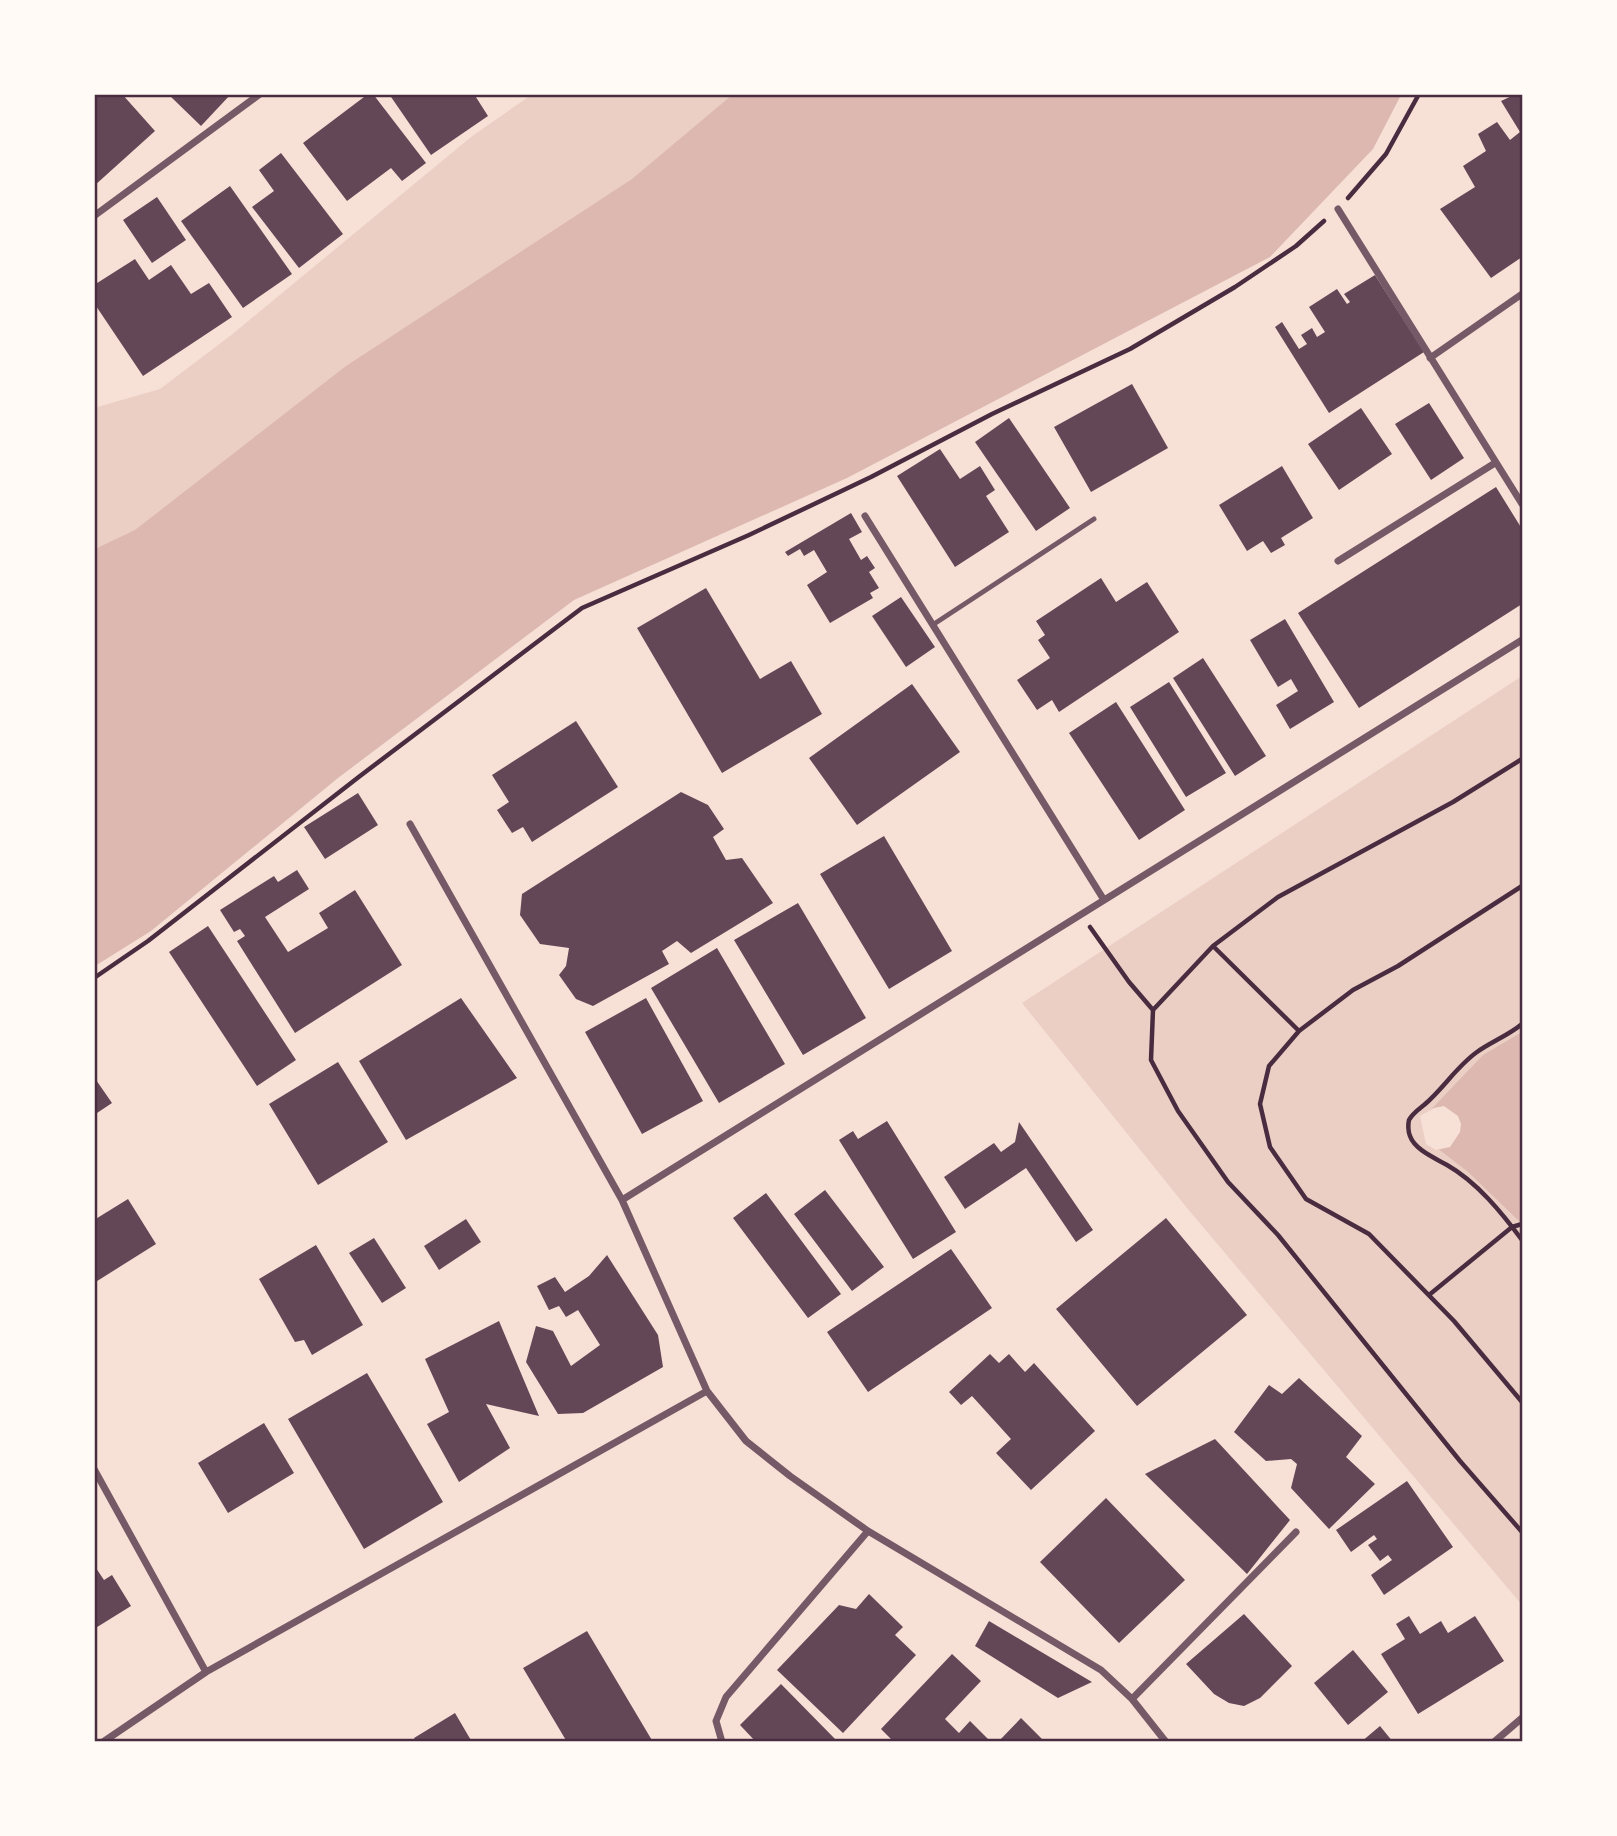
<svg xmlns="http://www.w3.org/2000/svg" width="1617" height="1836" viewBox="0 0 1617 1836" font-family="'IBM Plex Serif',serif">
  <style>
    .green { fill: #ebcfc5 }
    .water { fill: #dcb8b0 }
    .pier { fill: #f7e1d7 }
    .building { fill: #644757 }
    .lines { fill: none; stroke-linecap: round; stroke-linejoin: round }
    .path { stroke: #4a2c40; stroke-width: 4.5 }
    .service { stroke: #755966; stroke-width: 5 }
    .minor { stroke: #755966; stroke-width: 7 }
    .neatline { fill: none; stroke: #4a2c40; stroke-width: 2.5 }
  </style>
  <rect width="100%" height="100%" fill="#f7e1d7"/>
  <path class="green" d="M531 95H741L642 178 145 529 95 553 94 408 160 389 230 336 471 137Z
    M1522 676V1605L1187 1208 1022 1003Z"/>
  <path class="water" d="M732 95H1401L1373 149 1270 257 847 478 574 600 338 778 151 931 95 966V549L135 530 346 366 632 179Z
    M1522 1032V1224L1467 1171 1429 1142 1424 1117 1483 1055Z"/>
  <path class="pier" d="M1444 1106 1458 1116 1461 1124 1460 1132 1450 1147 1436 1150 1426 1144 1420 1116 1434 1108Z"/>
  <path class="building" d="M94 94H122L155 131 94 186Z
    M168 94H231L201 126Z
    M368 94H373L426 163 402 181 391 168 347 201 303 143Z
    M389 94H474L488 116 431 155Z
    M1516 94H1522V257L1491 278 1440 209 1475 187 1463 166 1486 151 1478 134 1497 122 1510 140 1520 132 1501 101Z
    M281 153 343 234 299 268 252 207 274 191 259 170Z
    M230 186 292 274 243 308 181 221Z
    M157 197 186 240 152 263 123 220Z
    M135 259 149 280 171 265 191 294 209 283 232 317 143 376 94 303V285Z
    M1375 275 1424 352 1329 413 1275 327 1282 322 1299 349 1307 344 1301 335 1312 328 1317 337 1325 332 1309 307 1337 289 1347 304 1350 302 1344 294Z
    M1132 384 1168 448 1091 492 1054 427Z
    M1429 403 1464 458 1431 480 1395 424Z
    M1361 408 1392 454 1339 490 1308 444Z
    M1009 418 1070 508 1036 531 975 442Z
    M940 449 960 479 980 466 995 490 986 496 1009 532 955 567 897 476Z
    M1282 466 1313 518 1281 538 1285 545 1271 553 1263 541 1247 551 1219 505Z
    M1496 487 1522 529V604L1359 708 1298 613Z
    M851 513 862 532 849 539 861 560 867 556 875 568 869 572 879 588 870 593 873 598 830 623 807 585 827 572 814 550 804 556 800 549 788 556 785 552Z
    M1101 578 1116 602 1147 582 1179 632 1059 712 1052 700 1037 710 1017 680 1050 658 1038 640 1045 635 1036 621Z
    M706 588 760 679 791 661 822 714 722 773 637 628Z
    M901 597 935 647 906 667 872 616Z
    M1285 619 1334 702 1290 729 1276 705 1298 691 1291 679 1278 687 1250 640Z
    M1203 658 1266 756 1235 776 1173 678Z
    M1169 682 1226 773 1186 797 1130 707Z
    M912 684 960 752 857 825 809 758Z
    M1116 702 1185 810 1139 840 1069 733Z
    M576 721 618 787 532 842 523 827 512 833 497 810 509 802 492 775Z
    M681 792 708 805 724 829 713 837 726 860 742 858 773 903 691 953 677 941 662 951 669 964 593 1006 576 999 559 975 566 966 569 948 540 944 520 915 522 894Z
    M358 793 378 825 325 859 304 827Z
    M884 836 952 951 889 989 820 874Z
    M297 870 309 889 265 917 288 952 328 928 319 913 355 890 402 965 295 1033 237 941 245 936 240 929 234 932 220 910 274 876 278 882Z
    M798 903 866 1018 803 1055 734 940Z
    M208 926 296 1060 257 1086 169 952Z
    M717 948 785 1064 719 1103 651 988Z
    M461 998 517 1078 406 1140 359 1061Z
    M646 998 703 1101 642 1134 585 1032Z
    M338 1062 388 1142 318 1185 269 1104Z
    M94 1077 112 1103 94 1115Z
    M887 1121 956 1232 913 1259 839 1140 853 1131 858 1139Z
    M1019 1122 1093 1230 1076 1242 1026 1168 965 1209 944 1177 994 1143 1001 1152 1015 1142Z
    M825 1190 884 1267 852 1291 794 1214Z
    M766 1193 841 1294 808 1318 733 1218Z
    M128 1199 156 1244 94 1283V1220Z
    M1166 1218 1247 1315 1137 1406 1056 1309Z
    M466 1219 481 1242 439 1270 424 1246Z
    M374 1238 406 1288 382 1303 349 1253Z
    M316 1245 363 1325 312 1355 304 1340 295 1342 259 1279Z
    M951 1249 992 1308 868 1392 827 1332Z
    M607 1255 658 1335 663 1367 583 1413 558 1414 526 1362 536 1326 553 1331 571 1366 600 1345 578 1310 566 1317 559 1306 549 1310 537 1286 555 1277 565 1292 589 1276Z
    M499 1321 539 1416 486 1404 510 1448 459 1482 427 1424 449 1412 425 1359Z
    M990 1354 999 1363 1009 1354 1025 1372 1034 1363 1095 1431 1031 1490 996 1453 1011 1439 972 1396 961 1405 949 1392Z
    M367 1373 443 1502 364 1549 288 1419Z
    M1299 1378 1362 1436 1346 1457 1375 1484 1329 1529 1291 1488 1297 1464 1291 1459 1266 1461 1234 1432 1269 1385 1282 1394Z
    M264 1423 294 1473 228 1513 198 1463Z
    M1215 1439 1290 1520 1247 1574 1145 1474Z
    M1407 1481 1453 1547 1384 1595 1371 1575 1392 1560 1388 1555 1380 1561 1368 1545 1377 1539 1374 1535 1351 1552 1336 1530Z
    M1106 1498 1185 1580 1119 1643 1040 1562Z
    M94 1565 104 1580 112 1575 131 1606 94 1629Z
    M869 1594 903 1627 895 1635 916 1655 843 1733 777 1670 839 1605 856 1609Z
    M1244 1614 1292 1666 1260 1698 1244 1706 1229 1703 1214 1694 1186 1664Z
    M1409 1616 1420 1634 1441 1621 1448 1633 1475 1616 1504 1661 1418 1714 1381 1654 1405 1639 1396 1624Z
    M989 1621 1092 1682 1058 1698 975 1646Z
    M587 1631 653 1742H567L523 1668Z
    M1353 1650 1388 1692 1348 1725 1314 1683Z
    M952 1654 981 1681 945 1719 959 1733 970 1721 991 1742H894L881 1729Z
    M781 1684 838 1742H756L740 1725Z
    M455 1713 472 1742H416L414 1738Z
    M1021 1718 1045 1742H998Z
    M1380 1726 1393 1742H1361Z"/>
  <g class="lines">
    <path class="path" d="M1348 198 1386 154 1419 94
      M1522 886 1398 966 1353 990 1299 1031 1269 1066 1260 1104 1270 1147 1306 1199 1369 1234 1454 1321 1522 1402
      M1090 927 1129 982 1153 1010
      M1213 946 1153 1010 1151 1060 1178 1111 1228 1182 1278 1235 1460 1461 1522 1532
      M94 978 148 941 360 776 582 608 749 535 871 477 992 414 1130 349 1235 287 1296 246 1324 221
      M1522 1024C1509 1035 1491 1042 1477 1052 1457 1066 1443 1089 1424 1105 1419 1109 1412 1114 1409 1120 1408 1124 1408 1132 1410 1136 1415 1150 1435 1158 1447 1165 1477 1182 1502 1213 1522 1240
      M1299 1031 1213 946 1278 897 1453 802 1522 759
      M1429 1295 1512 1227 1522 1224"/>
    <path class="service" d="M934 624 1094 519"/>
    <path class="minor" d="M1338 209 1522 504
      M94 216 260 94
      M1430 358 1522 294
      M865 516 1104 900
      M1338 561 1495 463
      M410 824 622 1200 707 1391 746 1441 790 1476 868 1531 1101 1670 1132 1699 1166 1742
      M622 1200 1522 640
      M94 1469 206 1672
      M1132 1699 1296 1532
      M103 1742 206 1672 707 1391
      M722 1742 716 1721 726 1697 868 1531
      M1494 1742 1522 1718"/>
  </g>
  <rect width="1617" height="1836" fill="none" stroke="#fffaf5" stroke-width="192"/>
  <rect x="96" y="96" width="1425" height="1644" class="neatline"/>
</svg>
